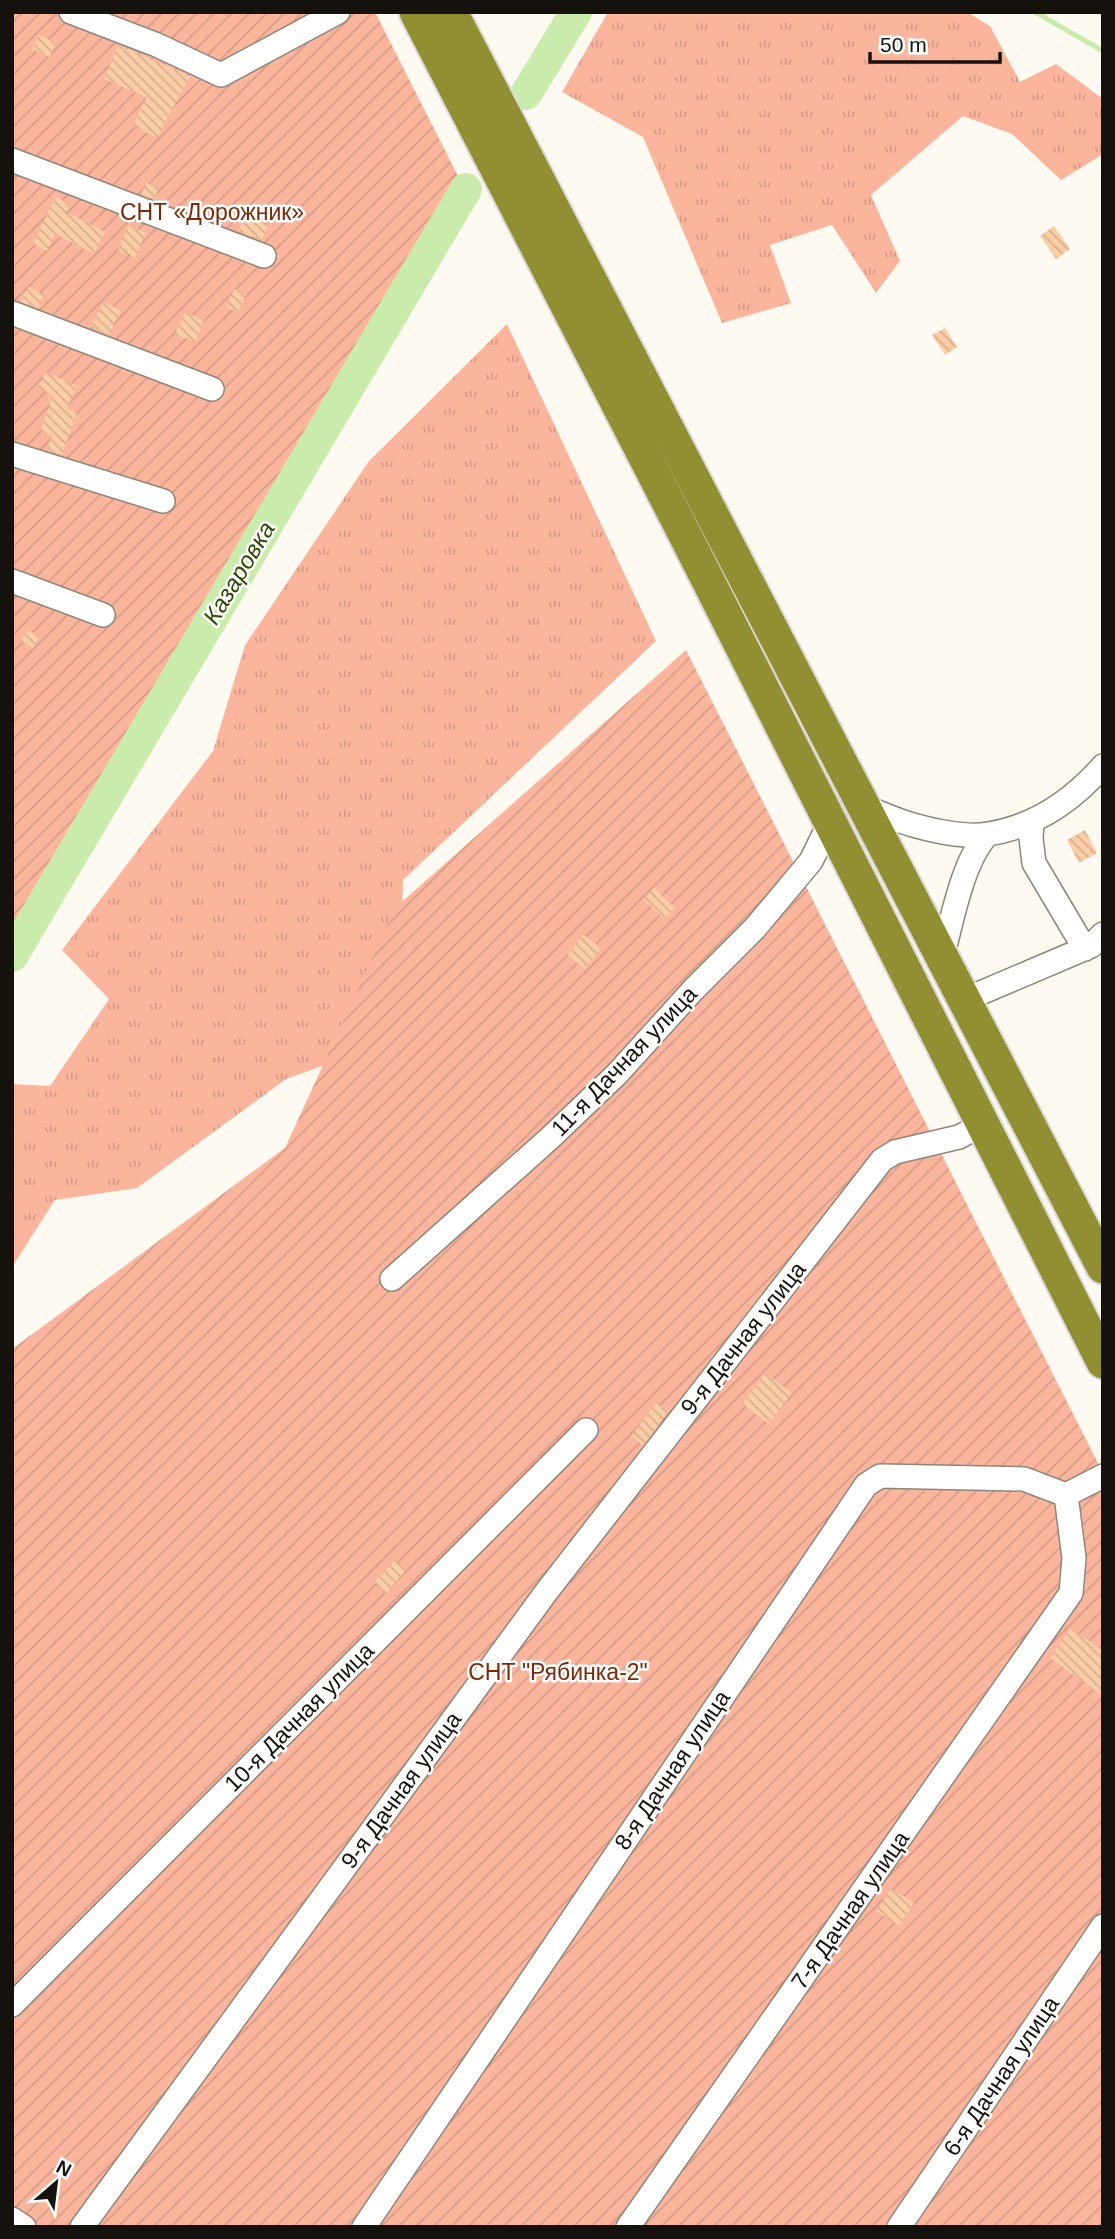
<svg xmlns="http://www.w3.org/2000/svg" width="1115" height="2239" viewBox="0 0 1115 2239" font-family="Arial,sans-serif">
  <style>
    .grass { fill: url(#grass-tufts) }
    .garden { fill: url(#garden-furrows) }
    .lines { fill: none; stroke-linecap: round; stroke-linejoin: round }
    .stream { stroke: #c9ebab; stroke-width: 5 }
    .river { stroke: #c9ebab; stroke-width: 32 }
    .building { fill: url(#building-back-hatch) }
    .minor-casing { stroke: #8d877a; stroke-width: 26 }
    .highway-casing { stroke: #dad9d8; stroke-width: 37 }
    .minor { stroke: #fff; stroke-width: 23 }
    .highway { stroke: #918f31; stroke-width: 33 }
    .labels { text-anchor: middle; stroke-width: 5; stroke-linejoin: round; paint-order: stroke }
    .park-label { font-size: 23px; fill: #7b2907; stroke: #fff }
    .street-label { font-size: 23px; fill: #15120e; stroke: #fff }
    .water-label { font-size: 24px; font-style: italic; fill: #2c4803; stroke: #fff }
  </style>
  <defs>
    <pattern id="grass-tufts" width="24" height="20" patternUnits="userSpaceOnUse" patternTransform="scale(1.75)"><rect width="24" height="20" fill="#fbb59d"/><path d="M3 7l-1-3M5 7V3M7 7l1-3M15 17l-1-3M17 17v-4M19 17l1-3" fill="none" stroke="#d69b86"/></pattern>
    <pattern id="garden-furrows" width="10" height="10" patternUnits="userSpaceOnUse" patternTransform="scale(1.75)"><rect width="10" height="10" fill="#fbb59d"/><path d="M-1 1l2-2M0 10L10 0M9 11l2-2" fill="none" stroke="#d69b86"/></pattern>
    <pattern id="building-back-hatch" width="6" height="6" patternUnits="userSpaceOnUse" patternTransform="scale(1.75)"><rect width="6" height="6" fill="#fbcda6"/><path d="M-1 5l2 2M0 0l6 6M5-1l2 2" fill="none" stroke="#d6af8e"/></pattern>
  </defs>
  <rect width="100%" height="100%" fill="#fefaf1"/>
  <path class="grass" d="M608 12H967L990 26 1020 82 1056 64 1103 99V154L1061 180 1012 134 963 116 871 195 900 261 876 293 832 225 770 245 791 303 722 323 643 137 562 92Z
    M507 324 656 641 403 880 401 955 347 1057 286 1079 137 1188 55 1200 12 1267V1084L50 1086 109 999 62 950 213 751 245 645 369 461Z"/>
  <path class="garden" d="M12 12H375L461 182 12 946Z
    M686 650 1103 1473V2227H34L12 2214V1349L285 1148 395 908Z"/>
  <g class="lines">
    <path class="stream" d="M1035 12 1103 51"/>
    <path class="river" d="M526 94 576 12
      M12 956 466 189"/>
  </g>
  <path class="building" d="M39 35 56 43 50 57 32 49Z
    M118 45 190 76 157 138 133 125 147 97 104 79Z
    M147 183 159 188 154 199 141 194Z
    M56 197 70 204 66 212 105 232 94 254 55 234 47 251 32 244Z
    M245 216 268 226 262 240 238 231Z
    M129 225 146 233 135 258 118 250Z
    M1054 226 1070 249 1056 259 1040 236Z
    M28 287 44 294 38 308 21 302Z
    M234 289 246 295 238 312 226 307Z
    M104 302 121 311 108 335 91 326Z
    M185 312 204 321 195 342 175 334Z
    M945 328 957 347 945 355 932 335Z
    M45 372 77 386 67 409 77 412 62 455 47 450 52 435 40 431 53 395 38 388Z
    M27 630 39 636 33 648 20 641Z
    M1085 830 1097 853 1079 863 1067 840Z
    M654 888 675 908 664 919 643 899Z
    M583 935 601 948 585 969 567 955Z
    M765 1373 792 1393 769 1424 742 1404Z
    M657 1402 669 1411 643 1445 631 1436Z
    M395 1560 406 1570 386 1594 374 1583Z
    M1071 1628 1103 1651V1696L1050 1658Z
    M891 1888 914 1903 899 1926 876 1911Z"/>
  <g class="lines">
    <defs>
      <path id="minor" d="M71 12 157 45 221 75 338 12
        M12 160 264 256
        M12 313 212 389
        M12 454 163 501
        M12 581 103 615
        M862 806C879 812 895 820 913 825 934 831 967 838 988 834 1034 827 1073 800 1103 766
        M1032 821 1031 838 1034 863 1085 949
        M942 958C952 921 962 862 987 835
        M964 1000 1091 946 1103 934
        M392 1279 550 1138 617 1074 694 989 755 928 811 861 831 820
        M1066 1495 1103 1476
        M12 2005 586 1430
        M12 2219 24 2227
        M82 2227 547 1591 882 1160 895 1152 959 1137 981 1125
        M364 2227 866 1485 880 1476 1024 1479 1066 1495
        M628 2227 1071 1593 1074 1558 1066 1495
        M899 2227 1103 1926"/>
      <path id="highway" d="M416 12 684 533 1103 1362
        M451 12 1103 1267"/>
    </defs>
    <use href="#minor" class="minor-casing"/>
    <use href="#highway" class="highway-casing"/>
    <use href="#minor" class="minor"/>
    <use href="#highway" class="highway"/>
  </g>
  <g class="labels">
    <g class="park-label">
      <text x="212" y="220">СНТ «Дорожник»</text>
      <text x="558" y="1680">СНТ "Рябинка-2"</text>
    </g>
    <g class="street-label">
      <text transform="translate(624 1061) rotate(-46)" y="8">11-я Дачная улица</text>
      <text transform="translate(743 1338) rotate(-52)" y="8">9-я Дачная улица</text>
      <text transform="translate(299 1717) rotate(-45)" y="8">10-я Дачная улица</text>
      <text transform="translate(672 1770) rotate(-56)" y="8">8-я Дачная улица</text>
      <text transform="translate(401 1790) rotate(-54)" y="8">9-я Дачная улица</text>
      <text transform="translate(850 1910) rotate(-55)" y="8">7-я Дачная улица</text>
      <text transform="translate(1001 2076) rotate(-56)" y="8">6-я Дачная улица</text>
    </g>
    <g class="water-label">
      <text transform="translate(239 573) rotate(-59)" y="8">Казаровка</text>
    </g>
  </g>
  <rect width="1115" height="2239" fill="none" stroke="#15120e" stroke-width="28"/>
  <g transform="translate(56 2183) rotate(28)" stroke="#ffffff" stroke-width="5" paint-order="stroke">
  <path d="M0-5L12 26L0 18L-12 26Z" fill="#15120e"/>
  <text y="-10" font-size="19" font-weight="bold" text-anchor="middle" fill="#15120e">N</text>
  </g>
  <path d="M870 52v10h130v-10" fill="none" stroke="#15120e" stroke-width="3.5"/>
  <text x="880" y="52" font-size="21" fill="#15120e" stroke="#ffffff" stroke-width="5" paint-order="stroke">50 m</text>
</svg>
